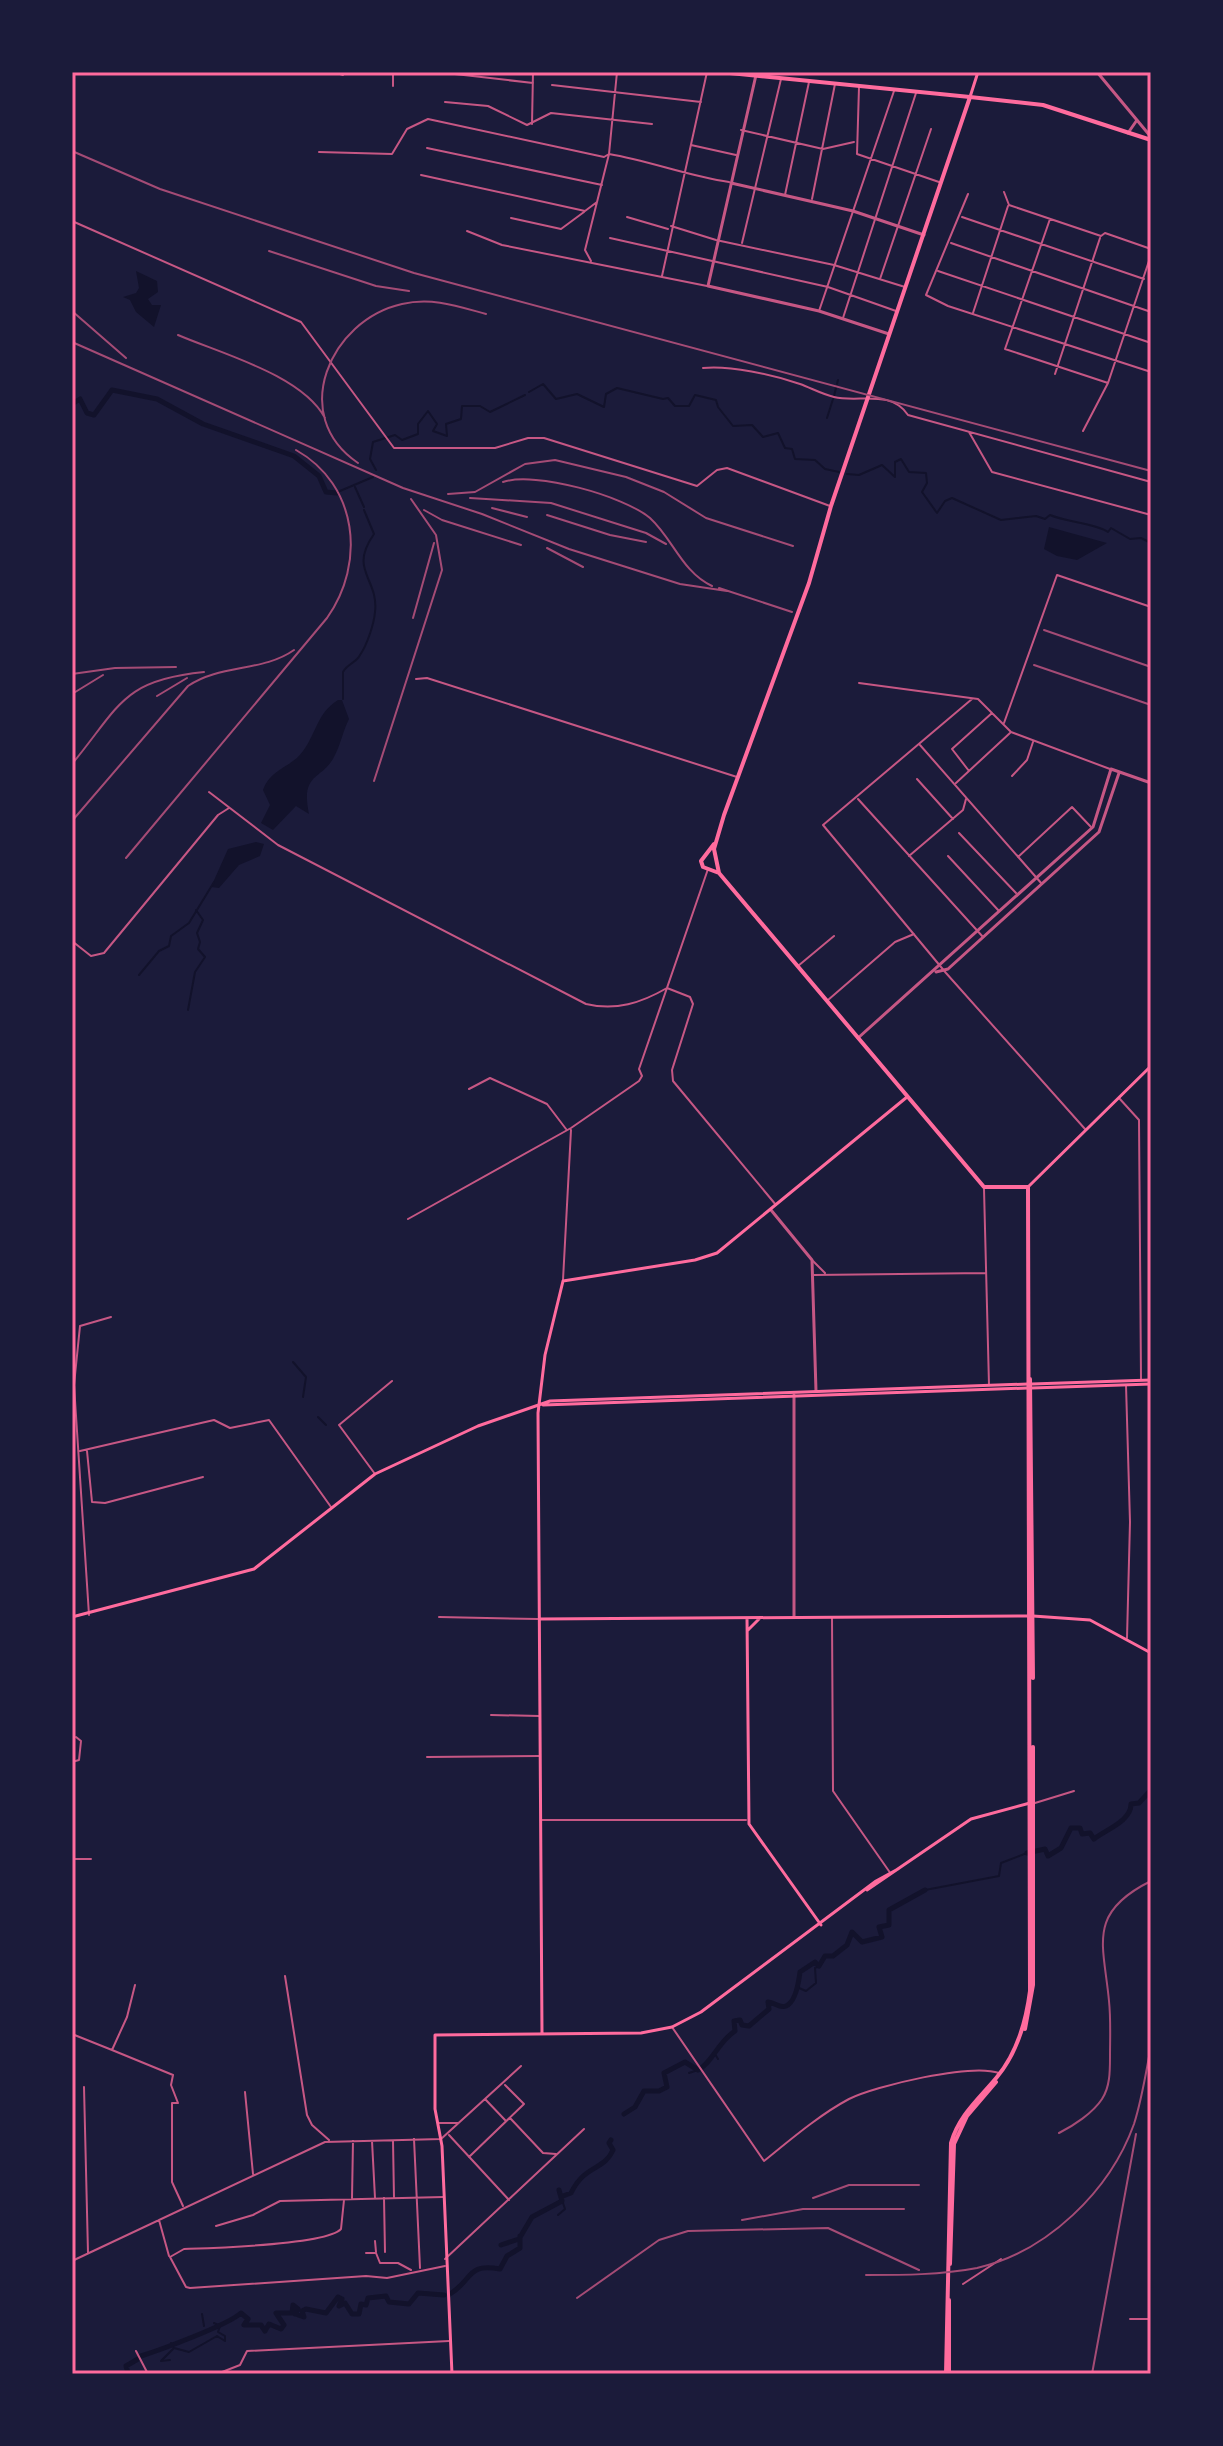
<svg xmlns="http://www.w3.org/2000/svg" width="1223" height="2446" viewBox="0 0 1223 2446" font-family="'PT Sans',sans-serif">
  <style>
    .water { fill: #12122b }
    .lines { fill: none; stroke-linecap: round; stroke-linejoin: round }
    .stream { stroke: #12122b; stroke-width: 2 }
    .river { stroke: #12122b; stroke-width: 5 }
    .minor { stroke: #c65784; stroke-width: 2 }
    .tertiary { stroke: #c65784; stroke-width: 3 }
    .secondary { stroke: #ff6b9d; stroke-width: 3 }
    .primary { stroke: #ff6b9d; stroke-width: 4 }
    .trunk { stroke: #ff6b9d; stroke-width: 4 }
    .rail { stroke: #a44b75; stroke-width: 2 }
    .neatline { fill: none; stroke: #ff6b9d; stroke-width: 3 }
  </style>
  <rect width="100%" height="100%" fill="#1b1b3a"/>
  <path class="water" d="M136 271 157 281 158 292 148 299 152 305H161L154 327 136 312 130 300 123 297 136 293 139 288Z
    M1049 527 1107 543 1077 560 1057 556 1044 549Z
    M338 700H342L349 719C343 731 341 743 335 755 323 781 300 771 309 814L296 806 273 830 261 823 270 805 263 790C271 768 291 768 303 751 317 732 317 713 338 700Z
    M256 842 264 844 260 856 239 865 219 888 211 887 228 849Z"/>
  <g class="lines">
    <path class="stream" d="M837 384 838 380
      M529 392 543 384 556 399 577 394 604 407 606 394 617 388 663 399 668 398 675 406H689L695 395 716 400 718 407 733 426 752 425 763 437 778 433 785 448 792 449 795 459 815 460 825 469 839 472
      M834 396 836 388
      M827 418 833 399
      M376 470 370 459 373 442 395 435 402 440 418 434V424L428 411 437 424 433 431 447 436 446 424 461 419 462 406H480L490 412 525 395
      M847 474 859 475 882 465 895 477V462L901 459 909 472 926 473 927 483 922 492 937 513 945 501 952 498 1001 520 1036 516 1045 519 1050 515C1066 522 1097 524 1108 532L1111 528 1130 539 1141 538 1151 543
      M355 487 364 507
      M340 491 373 477
      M343 699V672C347 664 356 663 360 655 367 645 374 624 375 612 379 578 348 571 374 534L364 510
      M139 975 159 951 169 946 171 936 189 923 214 882
      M188 1010 195 972 205 957 198 949 200 942 197 933 203 920 196 910
      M293 1362 306 1377 303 1397
      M318 1417 326 1425
      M925 1890 999 1876 1001 1863 1027 1853
      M799 1988 806 1991 816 1983 815 1968 819 1966
      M712 2055 715 2054 718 2059
      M689 2073 698 2070
      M558 2215 565 2209 562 2200
      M202 2314 204 2326
      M174 2348 189 2352 217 2336 225 2341V2336L218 2332 220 2326 214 2323
      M170 2360 161 2361 174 2348 171 2343"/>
    <path class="river" d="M72 404 80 399 87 413 94 415 112 390 157 399 203 424 294 456 319 476 326 492 337 493
      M1027 1853 1045 1849 1048 1856 1061 1848 1071 1828H1080L1082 1834 1090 1833 1094 1839C1107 1829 1131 1821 1131 1804L1139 1803 1151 1790
      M624 2114 635 2107 644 2091H659L667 2087 664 2073 685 2062 698 2070C712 2063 718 2042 735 2031L734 2021 740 2020 742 2025 749 2026 769 2009 768 2002C775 2002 779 2009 786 2006 796 2002 799 1980 800 1972L815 1962 819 1966 825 1956H833L847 1945 852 1932 862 1942 882 1937 879 1927 889 1925V1910L925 1890
      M563 2196 571 2193C585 2164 604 2171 613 2150L609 2143 611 2140
      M501 2245 519 2239 532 2217 562 2201 559 2190
      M450 2294C474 2279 466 2263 500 2269L507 2256 520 2248V2236
      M298 2315 304 2317 302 2311 306 2309 326 2313 338 2297 342 2299 339 2306 345 2303 352 2314H359L361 2304 366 2305 368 2298 386 2296 389 2302 409 2304 418 2293 444 2295
      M141 2356C160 2350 228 2325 241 2313L248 2319 244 2325H261L265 2331 269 2324 281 2329 284 2325 276 2313H292L293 2305 298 2309 295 2314
      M123 2374 128 2373 126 2366 138 2359"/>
    <path class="minor" d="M334 72 343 75 344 72
      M381 72 392 74
      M446 73 533 83
      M552 85 701 102
      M393 86V72
      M859 87 857 154 939 182
      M445 102 488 106 527 125 551 113 652 124
      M532 124 533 72
      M741 130 823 149 854 142
      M691 145 736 155
      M427 148 602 185
      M319 152 392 154 407 129 428 119 604 157 609 154C650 161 688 176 729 182
      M421 175 585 211 597 202
      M1004 192 1009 205 1101 236 1105 233 1151 249
      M968 194 926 295 948 306 1151 372
      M785 195 809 82
      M812 199 835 84
      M627 217 668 229
      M962 217 1144 279
      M511 218 561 229 584 212
      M1050 219 1005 349 1108 383
      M72 221 301 322 394 448H495L528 438H544L697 486 717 470 727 468 830 506
      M671 226 716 240 834 265 905 287
      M467 231 502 245 707 286
      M610 238 828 287 896 311
      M742 243 781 79
      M951 243 1151 312
      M591 261 585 250 609 154 617 72
      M938 271 1151 343
      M662 276 707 72
      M880 279 931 129
      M819 311 894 91
      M973 313 1008 206
      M843 318 916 93
      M703 368C729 365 774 375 800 384 811 388 822 394 834 397 858 403 891 389 908 415L1151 482
      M1055 374 1100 238
      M1083 431 1108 383 1151 255
      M969 432 992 472 1151 515
      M416 679 427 678 737 777
      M859 683 978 699 1011 732 1110 769
      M972 699 823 825 946 973 1085 1129
      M1004 723 1057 575 1151 607
      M920 745 1042 884
      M969 771 952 749 992 713
      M1012 776 1027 760 1033 742
      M917 779 953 819
      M956 783 1010 733
      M209 792 278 845 586 1004C616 1011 641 1003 667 988L690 997 693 1004 672 1070 673 1081 776 1205
      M858 799 983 937
      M959 833 1016 893
      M909 856 963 810 966 799
      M948 856 999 911
      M1018 857 1072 807 1091 827
      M72 941 91 956 104 953 218 815 229 808
      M798 966 834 936
      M828 1000 895 942 914 934
      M469 1089 490 1078 547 1104 566 1129
      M1119 1098 1139 1120 1141 1379
      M984 1189 989 1385
      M408 1219 571 1128 639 1081 642 1076 639 1069 708 869
      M813 1261 825 1273
      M814 1275 986 1273
      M563 1280 571 1130
      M1126 1385 1130 1522 1127 1638
      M80 1451 214 1420 230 1428 269 1420 331 1507
      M87 1451 92 1502 105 1503 203 1477
      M375 1474 339 1425 392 1381
      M89 1615 74 1385 80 1326 111 1317
      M439 1617 538 1619
      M832 1618 833 1791 891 1874
      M491 1715 539 1716
      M427 1757 539 1756
      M72 1762 79 1760 81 1741 76 1737
      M1035 1803 1074 1791
      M541 1820H746
      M72 1833H73
      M72 1859H91
      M285 1976 307 2115 312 2125 329 2140
      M672 2027 764 2161C790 2140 819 2115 849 2099 875 2086 971 2063 999 2073
      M72 2034 112 2050 127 2017 135 1985
      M112 2050 173 2075 171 2085 178 2103H172V2182L183 2206
      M84 2087 88 2253
      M245 2092 253 2174
      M485 2099 505 2120
      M510 2118 543 2153 556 2154
      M438 2123H458
      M449 2135 509 2200
      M414 2139 420 2268
      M372 2141 375 2198
      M393 2141 394 2198
      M469 2157 524 2104 505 2085
      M352 2198 353 2141
      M384 2198 385 2252
      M344 2200 341 2229C326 2245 212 2248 184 2249L170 2257 186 2287 190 2288 366 2276 387 2278 445 2266
      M159 2220 169 2256
      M216 2226 253 2215 280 2201 443 2197
      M375 2241 376 2252
      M366 2253H376L380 2263H398L411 2270
      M445 2259 584 2129
      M72 2261 325 2142 441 2139 521 2066
      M963 2284 1001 2259
      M1130 2319H1151
      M136 2351 148 2374
      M217 2374 240 2365 247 2351 449 2341"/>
    <path class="tertiary" d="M1097 72 1151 137
      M756 75 708 286 819 311 889 334
      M1128 133 1137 120
      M731 183 853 211 924 235
      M936 972 948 969 1099 832 1119 773
      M858 1038 1093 827 1111 769 1151 783
      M771 1210 812 1260 816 1391
      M794 1395V1617"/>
    <path class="secondary" d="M970 97 978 72
      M1028 1187 1151 1066
      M1032 1384 1151 1380
      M1032 1388 1151 1384
      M543 1405 1028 1388
      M1033 1616 1090 1620 1151 1653
      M72 1617 254 1569 375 1474 478 1426 550 1401 1028 1384
      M747 1618 749 1824 821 1925
      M540 1619 1028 1616
      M748 1630 759 1619
      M867 1890 971 1819 1030 1803
      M542 2033 538 1413 545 1355 563 1281 695 1260 717 1253 907 1097
      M452 2374 442 2146 435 2109V2035L641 2033 672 2027 701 2012 876 1881 898 1869"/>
    <path class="primary" d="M970 97 1043 105 1151 140"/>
    <path class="trunk" d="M720 72 970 97 831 506 809 583 724 815 714 849 719 873 984 1187H1028L1030 1991C1026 2022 1017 2053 997 2077 979 2099 959 2115 951 2143L946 2374
      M714 844 701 861 703 867 719 873
      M1030 1379 1033 1678
      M1025 2029 1033 1985V1747
      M950 2264 954 2144 967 2116 996 2082
      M949 2374V2300"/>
    <path class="rail" d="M72 151 160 189 414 273 1151 471
      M269 251 376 286 409 291
      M72 311 126 358
      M178 335C222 354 302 375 325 418
      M72 342 403 488 482 514 569 549 680 584 727 591
      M358 463C288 416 330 320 402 304 432 297 457 306 486 314
      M503 482C535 471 624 496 650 518 673 539 682 572 712 586
      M448 494 475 492 525 464 555 460 626 477 664 492 706 518 793 546
      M470 498 551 503 646 533 666 544
      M492 508 527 517
      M424 510 442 520 521 545
      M547 515 610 535 646 542
      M547 548 583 567
      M719 588 792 612
      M413 618 434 543
      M1044 630 1151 667
      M1034 665 1151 705
      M72 674 115 668 176 667
      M72 694 103 675
      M157 696 187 678
      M72 764C120 706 122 680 204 672
      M374 781 442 570 436 535 411 499
      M72 821 188 686C220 664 263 672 294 650
      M126 858 327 618C366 563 358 485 296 450
      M1059 2133C1073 2126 1093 2113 1102 2099 1110 2087 1110 2071 1110 2057 1110 2038 1111 2020 1109 2001 1104 1945 1086 1913 1151 1881
      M813 2198 849 2185H919
      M742 2220 803 2209H904
      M866 2275C902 2275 941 2275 977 2268 1047 2252 1110 2191 1134 2124 1142 2099 1146 2072 1151 2046
      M577 2298 659 2240 688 2231 828 2228 919 2270
      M1092 2374 1136 2134"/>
  </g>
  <rect width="1223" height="2446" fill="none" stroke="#1b1b3a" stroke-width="148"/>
  <rect x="74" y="74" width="1075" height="2298" class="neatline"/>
</svg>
